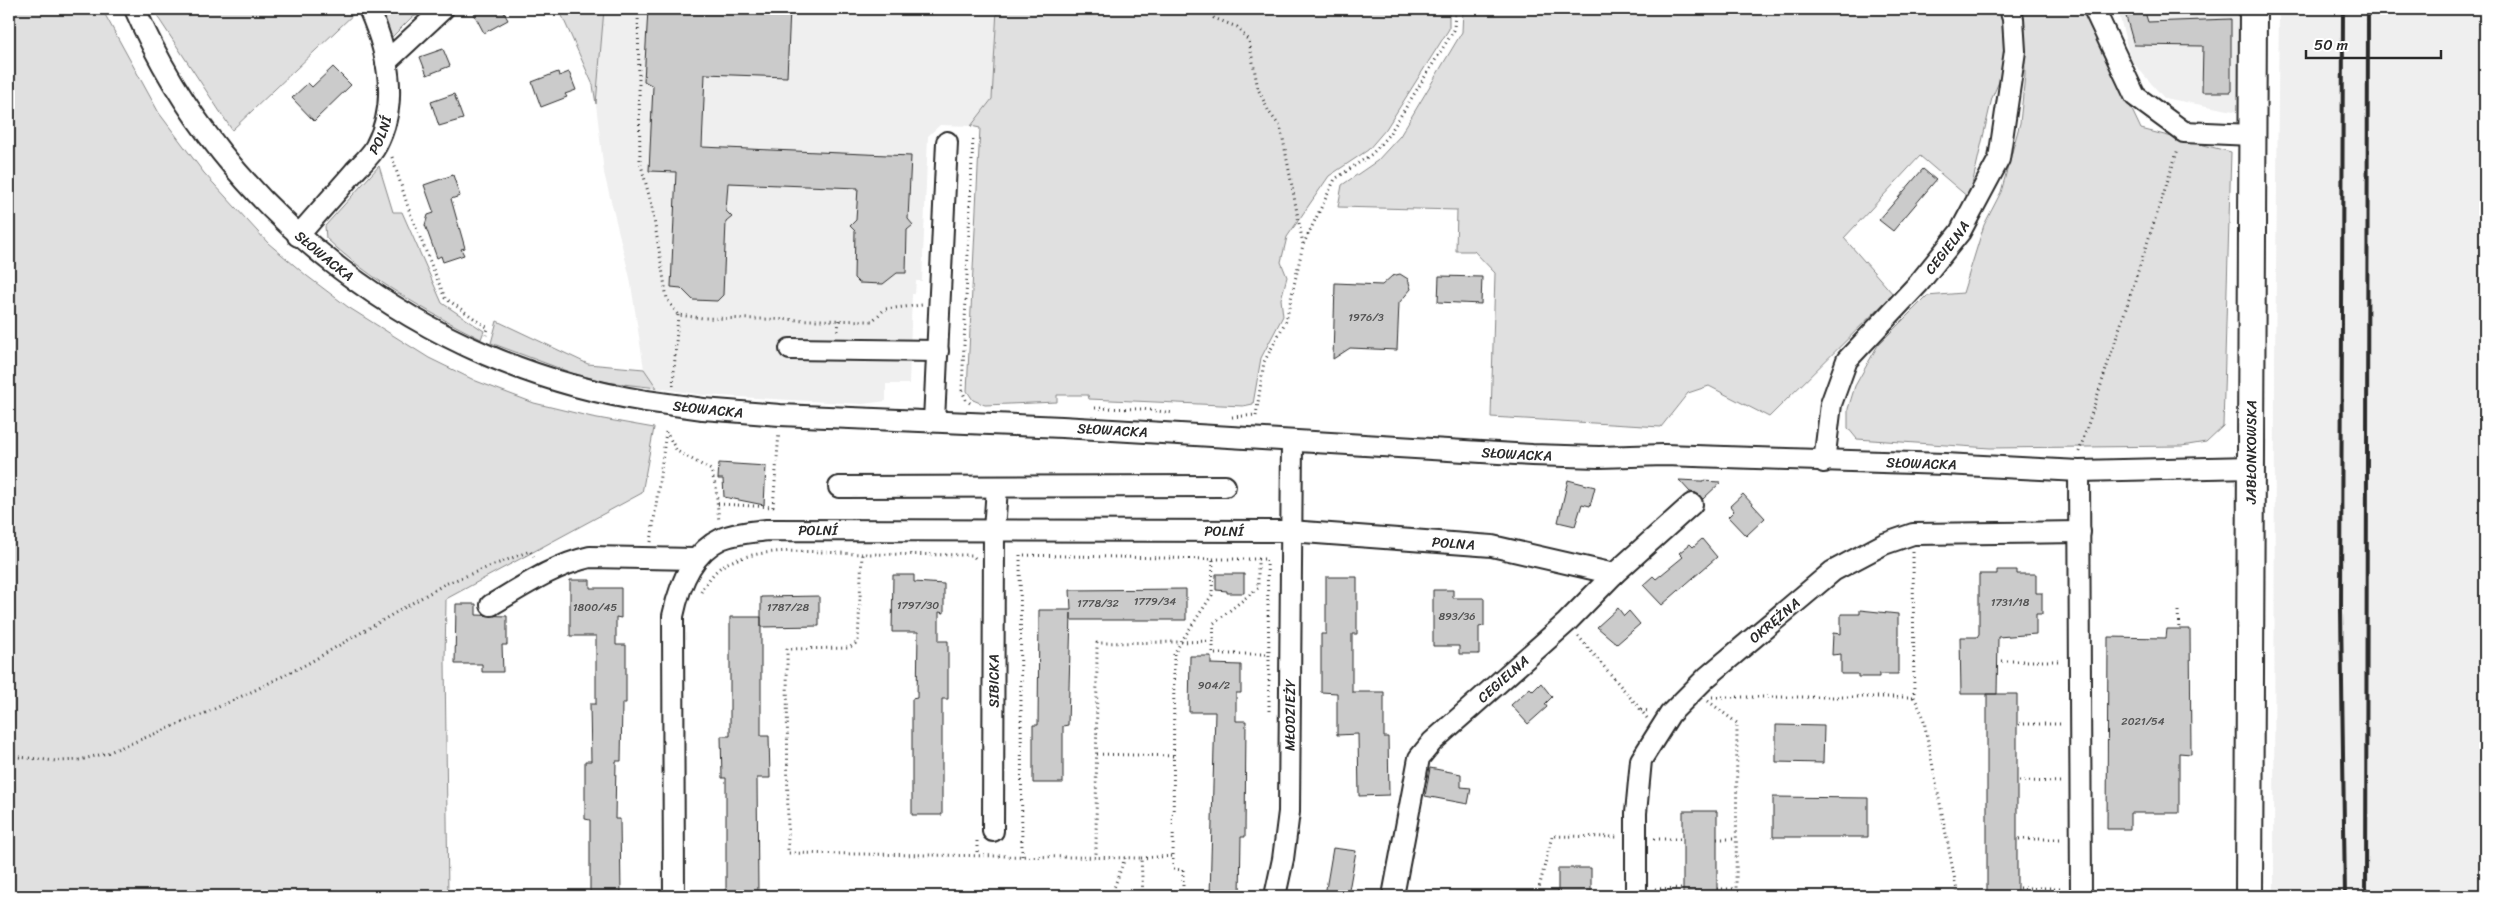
<svg xmlns="http://www.w3.org/2000/svg" width="2494" height="905" viewBox="0 0 2494 905" font-family="Sriracha,sans-serif">
  <style>
    .built { fill: #efefef }
    .green { fill: #e0e0e0; stroke: #868686 }
    .building { fill: #cbcbcb; stroke: #2b2b2b }
    .lines { fill: none; stroke-linecap: round; stroke-linejoin: round }
    .minor-casing { stroke: #2b2b2b; stroke-width: 24 }
    .major-casing { stroke: #2b2b2b; stroke-width: 30 }
    .path { stroke: #2b2b2b; stroke-width: 3; stroke-dasharray: 1 4; stroke-linecap: butt }
    .minor { stroke: #fff; stroke-width: 20 }
    .major { stroke: #fff; stroke-width: 26 }
    .rail { stroke: #2b2b2b; stroke-width: 4 }
    .minor-bridge-casing { stroke: #2b2b2b; stroke-width: 24; stroke-linecap: butt }
    .minor-bridge { stroke: #fff; stroke-width: 20 }
    .labels { text-anchor: middle; stroke-width: 4; stroke-linejoin: round; paint-order: stroke }
    .number-label { font-size: 11px; fill: #535353 }
    .street-label { font-size: 14px; fill: #2b2b2b; stroke: #fff }
  </style>
  <rect width="100%" height="100%" fill="#fff"/>
  <filter id="ink" filterUnits="userSpaceOnUse"><feTurbulence type="fractalNoise" baseFrequency=".02" numOctaves="2"/><feDisplacementMap in="SourceGraphic" scale="10" xChannelSelector="R" yChannelSelector="G"/><feConvolveMatrix kernelMatrix="1 2 1 2 8 2 1 2 1" color-interpolation-filters="sRGB"/></filter>
  <g filter="url(#ink)">
    <path class="built" d="M604 9H997L992 99 971 126 940 125 928 136 922 281H916L915 294H912L909 384H886V401L863 404 703 395 657 388 644 369 630 278 604 173 596 104Z
      M2118 9H2239V112L2164 98 2130 59Z
      M2279 9H2485V896H2274L2275 359Z"/>
    <path class="green" d="M9 9H102L159 113 204 173 268 243 307 276 348 307 429 358 476 381 534 403 592 417 654 428 642 493 446 599 445 662 448 896H9Z
      M155 9H357L358 10 232 130 159 19Z
      M380 9H430L411 18 392 37Z
      M559 9H604L596 104 593 85Z
      M997 9H1449V29L1386 129 1368 150 1329 176 1287 237 1281 262 1287 277 1281 299 1283 316 1261 358 1253 404 1243 406 1089 399 1088 395H1057V402L985 405 973 400 967 391 980 128 971 126 992 99Z
      M1463 9H2084L2141 129 2231 152 2223 426 2206 442 2182 446 1990 448 1857 439 1848 428V409L1855 386 1878 345 1927 296 1963 293 1984 225 2001 192 2020 123 2025 75 2024 23 1992 98 1969 198 1920 156 1844 238 1893 294 1769 417 1709 386 1688 393 1661 427 1491 417 1495 273 1474 251H1456L1457 210 1338 207 1342 185 1377 161 1400 136 1462 32Z
      M379 166 393 212H402L442 303 484 331 481 339C426 311 370 280 326 238L325 226Z
      M497 321 588 364 644 369 657 388 606 382 572 373 491 343Z"/>
    <path class="building" d="M483 9H502L508 20 484 33 474 14Z
      M648 9H790L787 77 705 74 702 147 911 156 908 219 913 225 907 230 906 273H897L883 284 859 283 854 278 855 231 850 226 856 220 858 188 728 183 726 211 732 217 726 222 723 295 717 301 693 300 681 288 671 287 676 172 649 171 653 86 644 81Z
      M2124 9H2144L2148 22 2231 19V92H2202L2203 46 2134 45Z
      M443 49 450 66 427 75 420 57Z
      M333 67 351 85 314 121 292 98 308 83 312 87Z
      M558 72 559 76 569 72 576 90 565 94 567 97 541 107 532 82Z
      M454 94 463 119 439 126 431 102Z
      M1923 169 1936 180 1893 231 1879 220Z
      M453 175 460 196 451 199 465 248 461 249 464 255 443 262 441 256 437 258 425 225 428 215 434 213 424 185Z
      M1400 274 1408 279 1411 289 1399 303 1397 350 1350 348 1333 359 1335 283 1382 285 1392 276Z
      M1439 276 1482 277 1481 304 1438 302Z
      M719 463 766 466 764 505 724 497 723 479H718Z
      M1568 480 1595 487 1590 506 1582 504 1575 526 1558 522Z
      M1679 480 1721 482 1703 499 1696 493 1690 492Z
      M1743 494 1765 518 1746 536 1728 517 1734 511 1730 506Z
      M1702 539 1717 557 1662 605 1643 585 1653 576 1656 579 1683 557 1679 553 1690 544 1693 547Z
      M1997 570H2017V574H2036V593H2042V614H2036V634L1998 637 1997 694H1961L1960 637H1977L1979 634V574H1997Z
      M1216 574H1244V593H1227V591L1216 590Z
      M893 575H914V582L944 584V613L939 612V641H948V699H942V815H912V699L917 698 918 632H892Z
      M1326 577H1357V634H1352V692H1384V737H1388L1389 795 1359 796 1358 734 1337 735V693L1321 692V634H1326Z
      M570 580H590V588H621V618L616 617V645H626V703H622L621 761H616L615 819H620L621 896H590V820L585 819V761H591L590 704H596V636H570Z
      M1186 589V620H1071V613L1068 725 1063 726V783H1033V725H1038L1039 610H1071L1070 590Z
      M1433 590H1453V598H1484V626L1479 627V654H1459V646H1433Z
      M819 596V626L761 627V597Z
      M456 604H476V615L507 616V645H502L503 672H482V664H455Z
      M1618 608 1624 616 1629 611 1640 624 1617 644 1597 627Z
      M1860 610 1898 614V674H1879V677H1858V674H1841V654L1832 655 1833 633 1841 634V614H1860Z
      M730 617H761V736H769L770 778H757L758 894H726V778H722L721 736H730Z
      M2167 629H2190L2191 754 2179 753V813H2130V829H2107L2108 637 2166 638Z
      M1190 656H1211V664L1241 665V693H1236V721H1246L1245 837H1241L1240 895 1235 896H1210L1215 712H1189Z
      M1541 683 1552 697 1545 704 1547 707 1528 724 1511 705 1530 688 1533 691Z
      M1987 694H2017V896H1987Z
      M1776 725 1824 726 1823 763 1776 762Z
      M1430 768 1461 774V787L1471 788 1468 804 1425 796Z
      M1773 797 1868 798V837H1773Z
      M1683 811H1717V896H1683Z
      M1333 848 1356 851 1348 896 1325 895Z
      M1558 868H1591V896H1558Z"/>
    <g class="lines">
      <defs>
        <g id="minor">
          <path id="s1" d="M135 9C224 215 425 367 646 401"/>
          <path d="M2094 9 2135 96 2184 132 2252 135"/>
          <path d="M386 62 443 9"/>
          <path id="s2" d="M298 236C316 215 335 194 354 172 361 164 371 156 376 146 399 103 388 52 369 9"/>
          <path d="M790 349 938 351"/>
          <path id="s3" d="M703 409 780 415 1062 427 1532 455 1599 457 1664 455 1945 464 2079 471 2252 467"/>
          <path d="M934 421 947 142"/>
          <path id="s4" d="M1824 462 1831 404 1847 360 1919 283 1960 232 1999 159 2015 51 2013 19 2010 9"/>
          <path d="M2079 471 2081 896"/>
          <path d="M839 487 1225 486"/>
          <path d="M491 605C522 587 554 565 590 557L695 559"/>
          <path id="s5" d="M993 831 994 530 997 488"/>
          <path id="s6" d="M674 896 673 616C679 587 691 553 721 539 734 533 753 532 767 530L1290 531 1492 546 1614 574"/>
          <path id="s7" d="M1275 896 1283 859 1289 812 1292 442"/>
          <path id="s8" d="M1393 896 1419 758 1432 742 1566 623 1614 574 1692 504"/>
          <path id="s9" d="M1636 896V813L1641 760 1670 714 1707 677 1833 571 1884 544 1913 534 2080 532"/>
        </g>
        <g id="major">
          <path id="s10" d="M2249 896 2253 9"/>
        </g>
      </defs>
      <use href="#minor" class="minor-casing"/>
      <use href="#major" class="major-casing"/>
      <path class="path" d="M638 9 640 161 652 207 667 299 678 315 703 318 872 321 885 309 922 305
        M1208 9 1214 18 1237 27 1249 41 1258 89 1269 112 1281 128 1303 244
        M392 157 410 213 445 298 488 328 486 335
        M838 331 839 319
        M673 386 678 315
        M970 403 966 400 962 390 973 137
        M1095 408 1141 409 1174 413
        M1256 416 1264 362 1286 321 1303 245 1335 179 1372 154 1390 133 1454 30 1455 9
        M1232 417 1256 415
        M2079 452 2178 149
        M718 504 773 507 779 433
        M651 542 666 432 677 451 711 470 716 488 719 522
        M1913 552 1914 697 1923 716 1958 896
        M975 558 972 555 862 554 858 642 849 648 787 649 788 853 1141 858 1143 896
        M1213 559H1267L1269 654
        M701 592C708 580 717 567 730 562 770 545 820 553 862 554
        M2178 611 2179 629
        M1578 636 1641 710
        M1213 641V654H1269V715
        M2002 661H2061
        M1712 697H1914
        M1708 701 1737 723 1736 896
        M1647 718 1641 710 1650 711
        M2019 724H2062
        M1097 754 1173 756
        M9 756 57 761 80 760 107 753 199 716 253 691 307 664 445 584 530 551 535 559
        M2019 781 2064 782
        M1654 839H1683
        M1717 839H1735
        M2019 839H2064
        M977 841V855
        M1022 856 1020 555 1213 559 1212 595 1181 642 1097 643 1096 857
        M1141 858 1173 856
        M2019 888H2064
        M1655 889 1683 888
        M1717 889H1736
        M1111 896 1125 858
        M1183 896V870L1173 869 1174 654 1181 642 1213 641 1214 623 1258 588V559
        M1537 896 1552 836 1617 837"/>
      <use href="#minor" class="minor"/>
      <use href="#major" class="major"/>
      <path class="rail" d="M2343 9 2341 611 2345 896
        M2366 896 2368 9"/>
      <defs>
        <path id="minor-bridge" d="M646 401 703 409"/>
      </defs>
      <use href="#minor-bridge" class="minor-bridge-casing"/>
      <use href="#minor-bridge" class="minor-bridge"/>
    </g>
  </g>
  <g class="labels">
    <g class="number-label">
      <text x="1366" y="321">1976/3</text>
      <text x="1155" y="605">1779/34</text>
      <text x="2010" y="606">1731/18</text>
      <text x="1098" y="607">1778/32</text>
      <text x="918" y="609">1797/30</text>
      <text x="595" y="611">1800/45</text>
      <text x="788" y="611">1787/28</text>
      <text x="1457" y="620">893/36</text>
      <text x="1214" y="689">904/2</text>
      <text x="2143" y="725">2021/54</text>
    </g>
    <g class="street-label">
      <text dy="5" stroke="none"><textPath href="#s2" startOffset="131">POLNÍ</textPath></text>
      <text dy="5" stroke="none"><textPath href="#s4" startOffset="256">CEGIELNA</textPath></text>
      <text dy="5" stroke="none"><textPath href="#s1" startOffset="314">SŁOWACKA</textPath></text>
      <text transform="translate(708 409) rotate(6)" y="5">SŁOWACKA</text>
      <text dy="5" stroke="none"><textPath href="#s3" startOffset="410">SŁOWACKA</textPath></text>
      <text dy="5" stroke="none"><textPath href="#s10" startOffset="444">JABŁONKOWSKA</textPath></text>
      <text dy="5" stroke="none"><textPath href="#s3" startOffset="815">SŁOWACKA</textPath></text>
      <text dy="5" stroke="none"><textPath href="#s3" startOffset="1220">SŁOWACKA</textPath></text>
      <text dy="5" stroke="none"><textPath href="#s6" startOffset="472">POLNÍ</textPath></text>
      <text dy="5" stroke="none"><textPath href="#s6" startOffset="878">POLNÍ</textPath></text>
      <text dy="5" stroke="none"><textPath href="#s6" startOffset="1108">POLNA</textPath></text>
      <text dy="5" stroke="none"><textPath href="#s9" startOffset="331">OKRĘŻNA</textPath></text>
      <text dy="5" stroke="none"><textPath href="#s8" startOffset="256">CEGIELNA</textPath></text>
      <text dy="5" stroke="none"><textPath href="#s5" startOffset="150">SIBICKA</textPath></text>
      <text dy="5" stroke="none"><textPath href="#s7" startOffset="182">MŁODZIEŻY</textPath></text>
    </g>
  </g>
  <rect width="2494" height="905" fill="none" stroke="#fff" stroke-width="30"/>
  <rect x="15" y="15" width="2464" height="875" fill="none" stroke="#2b2b2b" stroke-width="2" filter="url(#ink)"/>
  <path d="M2306 50v8h135v-8" fill="none" stroke="#2b2b2b" stroke-width="2.5"/>
  <text x="2314" y="50" font-size="15" fill="#2b2b2b" stroke="#ffffff" stroke-width="4" paint-order="stroke">50 m</text>
</svg>
